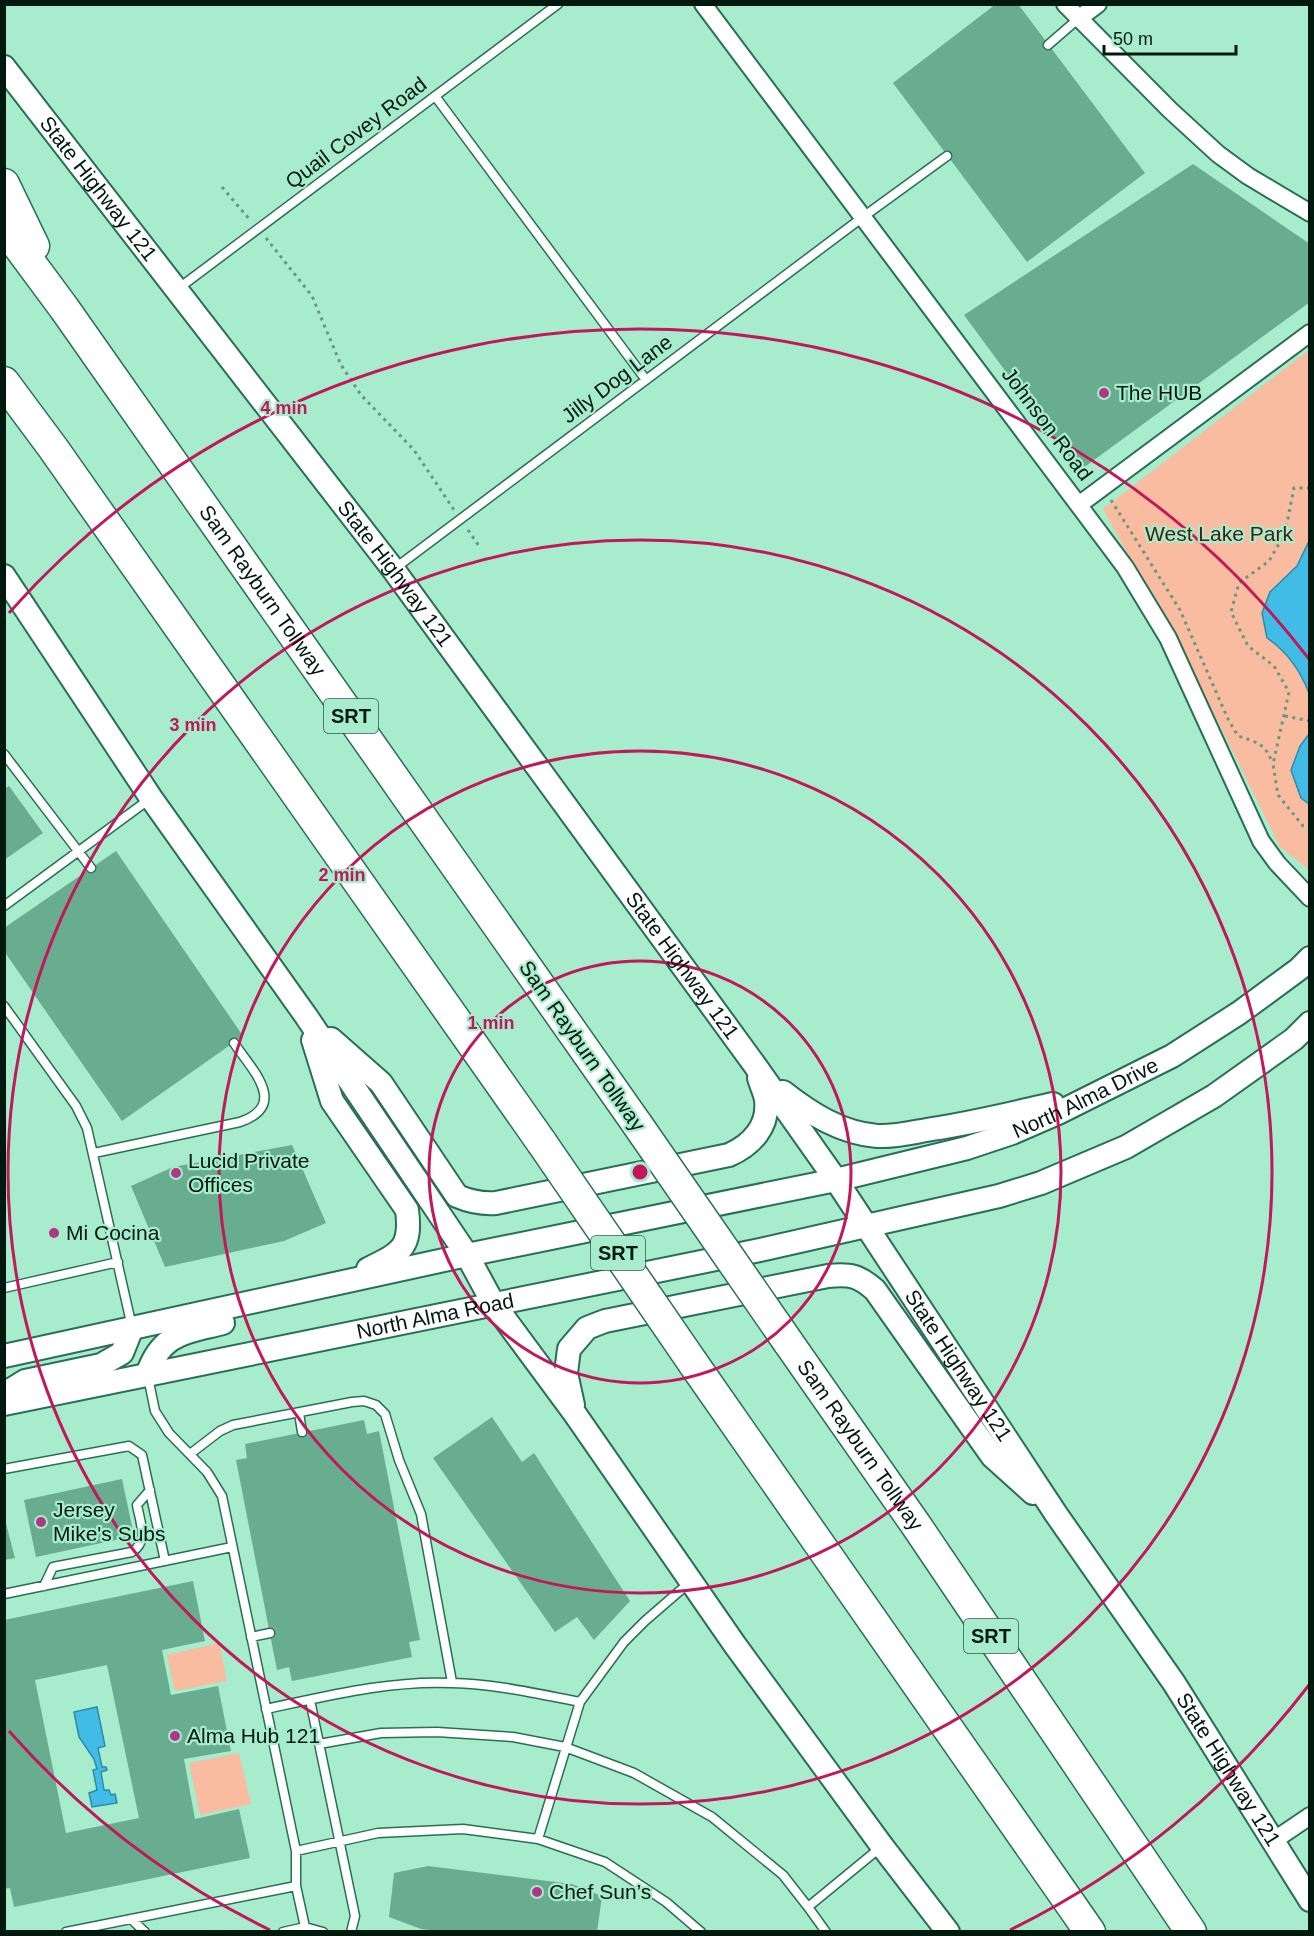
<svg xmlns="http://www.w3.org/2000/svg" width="1314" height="1936" viewBox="0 0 1314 1936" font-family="Helvetica,sans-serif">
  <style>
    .green { fill: #f9bca1 }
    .water { fill: #40bce6; stroke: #2d8ba6; stroke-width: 1.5 }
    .building { fill: #69ad90; fill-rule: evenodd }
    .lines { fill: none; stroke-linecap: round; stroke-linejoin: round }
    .service-casing { stroke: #296f55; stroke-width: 11 }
    .minor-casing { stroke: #296f55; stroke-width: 20 }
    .secondary-casing { stroke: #296f55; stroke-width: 26 }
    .motorway-casing { stroke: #296f55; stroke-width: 33 }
    .path { stroke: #659982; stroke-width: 3; stroke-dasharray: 3 4.5; stroke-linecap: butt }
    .service { stroke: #fff; stroke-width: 8 }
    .minor { stroke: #fff; stroke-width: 16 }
    .secondary { stroke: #fff; stroke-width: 22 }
    .motorway { stroke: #fff; stroke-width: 30 }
    .motorway-bridge-casing { stroke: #296f55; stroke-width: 33; stroke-linecap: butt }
    .motorway-bridge { stroke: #fff; stroke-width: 30 }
    .ring { fill: none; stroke: #c2185b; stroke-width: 3 }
    .poi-dot { fill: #b23686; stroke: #a6eccd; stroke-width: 2 }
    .labels { text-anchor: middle; stroke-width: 4.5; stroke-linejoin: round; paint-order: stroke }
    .shield { fill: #a6eccd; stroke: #325848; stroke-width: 1.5 }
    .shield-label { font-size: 20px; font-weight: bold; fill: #00190f }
    .street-label { font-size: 21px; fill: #00190f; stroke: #a6eccd }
    .poi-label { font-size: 21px; fill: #00190f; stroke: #a6eccd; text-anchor: start }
    .park-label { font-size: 21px; fill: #442110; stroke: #a6eccd }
    .centre { fill: #c2185b; stroke: #a6eccd; stroke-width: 3 }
    .ring-label { font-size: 18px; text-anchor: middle; font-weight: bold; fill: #c2185b; stroke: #a6eccd; stroke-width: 4.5; stroke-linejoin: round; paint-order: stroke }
  </style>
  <rect width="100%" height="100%" fill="#a6eccd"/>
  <path class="green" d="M1309 350V870L1280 847 1213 712 1103 509Z
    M219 1643 227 1681 175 1691 167 1655Z
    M239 1753 251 1804 200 1815 189 1763Z"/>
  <path class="water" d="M1309 541H1310L1309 693C1300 670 1288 652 1267 638L1262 613 1270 592 1297 566Z
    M1309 734V804L1301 798 1291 770 1300 746Z
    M97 1707 105 1746 98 1748 102 1767H106L107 1770 101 1772 104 1790H109L111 1795 115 1794 117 1803 92 1807 89 1793 97 1790 93 1770 97 1769 94 1759 79 1737 74 1712Z"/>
  <path class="building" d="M996 4H1018L1145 173 1027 262 893 83Z
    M1193 164 1310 244V302L1079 471 964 315Z
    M9 786 43 833 4 860V789Z
    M116 851 243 1036 122 1121 4 951V928Z
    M292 1145 326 1223 284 1241 165 1267 131 1186 173 1167Z
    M492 1417 522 1462 534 1453 630 1601 594 1640 577 1617 555 1632 433 1458Z
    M364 1420 367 1434 379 1431 420 1640 409 1642 412 1657 292 1681 289 1667 277 1670 236 1460 247 1458 245 1444Z
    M122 1479 134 1536 36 1557 24 1500Z
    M4 1516 15 1558 4 1560Z
    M193 1581 205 1641 162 1650 171 1695 218 1686 231 1751 184 1759 195 1819 239 1809 250 1858 14 1907 10 1888 4 1889V1620ZM107 1665 139 1818 66 1833 35 1680Z
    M428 1866 572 1884 602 1896 597 1932H444L421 1929 389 1917 394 1873Z"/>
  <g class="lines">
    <defs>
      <path id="service" d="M1048 45 1078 19
        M435 96 646 380
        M179 288 558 4
        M394 569 863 217 947 156
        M4 754 91 868
        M4 906 151 798
        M4 1006 76 1106 87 1128 132 1327
        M94 1153 240 1122C289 1105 252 1070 234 1043
        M4 1288 118 1262
        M299 1413 302 1432
        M190 1454 220 1431 233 1425 352 1402 364 1401 376 1405 385 1414 399 1460 421 1514 452 1682
        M4 1469 129 1446 142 1455 165 1561
        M44 1586 53 1567 132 1552C149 1541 140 1522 137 1505L150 1490
        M4 1594 232 1547
        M251 1637 270 1633
        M310 1700 355 1916 351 1932
        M266 1709C327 1696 390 1680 452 1683 496 1684 538 1694 580 1702L624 1642 645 1621 690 1582
        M319 1744 381 1733 437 1732 513 1737 565 1747 634 1773 712 1817 783 1875 808 1907
        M538 1839 580 1702
        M296 1851 378 1833 463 1829 538 1839 605 1862 666 1902 701 1932
        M296 1886 305 1927
        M131 1919 145 1932
        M66 1932 296 1886V1851L222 1496 207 1472 169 1433 155 1411 148 1377
        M283 1932 305 1927 323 1932
        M826 1932 808 1907 881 1847"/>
      <path id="minor" d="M703 4 1125 567 1168 638 1261 841 1277 863 1310 898
        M1065 4 1170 110 1218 154 1248 176 1310 213
        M1078 19 1098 4
        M1080 504 1310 333
        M1273 1841 1310 1816"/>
      <g id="secondary">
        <path id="s1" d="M4 67 393 569 754 1064 836 1180 1056 1514 1174 1683 1310 1900"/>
        <path d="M4 576 151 798 306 1016 467 1255 493 1303 575 1414 735 1645 882 1846 948 1932"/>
        <path d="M331 1039 381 1083 457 1196C471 1202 482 1204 496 1203L729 1155C752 1145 769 1126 766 1100 765 1093 761 1085 759 1078"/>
        <path d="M313 1040 332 1101 407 1210C412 1249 400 1253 368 1269"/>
        <path d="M783 1092C811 1114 841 1133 877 1136 895 1137 914 1132 932 1129 973 1123 1013 1113 1053 1104"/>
        <path id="s2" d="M4 1356 467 1255 836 1180 967 1148 1012 1133 1058 1113 1172 1056 1239 1013 1299 969 1310 958"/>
        <path d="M147 1375C161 1333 184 1333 223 1323"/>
        <path d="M4 1394 25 1381 101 1365 122 1353 132 1328"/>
        <path id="s3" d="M4 1404 760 1250 999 1196 1041 1183 1126 1147 1214 1096 1294 1039 1310 1023"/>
        <path d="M573 1405 566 1373 569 1349 587 1328 605 1321 828 1276C850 1274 858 1275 875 1290L992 1456 1033 1493"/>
      </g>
      <g id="motorway">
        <path d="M4 184 34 246"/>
        <path id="s4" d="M4 227 64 308 637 1124"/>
        <path d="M4 382 53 448 542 1143"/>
        <path id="s5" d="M788 1342 916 1525 1191 1932"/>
        <path d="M693 1363 1090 1932"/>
      </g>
    </defs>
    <use href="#service" class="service-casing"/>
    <use href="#minor" class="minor-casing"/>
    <use href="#secondary" class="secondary-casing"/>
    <use href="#motorway" class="motorway-casing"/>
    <path class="path" d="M222 187 250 220
      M266 238 312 296 341 365 361 395 414 450 454 510
      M1310 488H1294L1285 533 1269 561 1239 583 1231 612 1248 646 1274 666 1289 692 1273 764 1278 795 1303 826 1310 828
      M1111 500 1180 610 1228 719 1238 736C1256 742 1265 743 1272 762
      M468 530 479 546
      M1285 716 1310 721"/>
    <use href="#service" class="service"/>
    <use href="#minor" class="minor"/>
    <use href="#secondary" class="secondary"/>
    <use href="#motorway" class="motorway"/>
    <defs>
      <path id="motorway-bridge" d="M637 1124 788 1342
        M542 1143 693 1363"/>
    </defs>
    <use href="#motorway-bridge" class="motorway-bridge-casing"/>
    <use href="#motorway-bridge" class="motorway-bridge"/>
  </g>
  <g class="ring">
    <circle cx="640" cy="1172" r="211"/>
    <circle cx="640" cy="1172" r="421"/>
    <circle cx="640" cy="1172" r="632"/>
    <path d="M1309 1685A843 843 0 0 1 1010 1930M270 1930A843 843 0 0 1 9 1731M9 613A843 843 0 0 1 1309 659"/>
  </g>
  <g class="poi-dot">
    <circle cx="1104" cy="393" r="6"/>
    <circle cx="176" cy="1173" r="6"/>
    <circle cx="54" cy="1233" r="6"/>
    <circle cx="41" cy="1522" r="6"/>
    <circle cx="175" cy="1736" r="6"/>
    <circle cx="537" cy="1892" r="6"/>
  </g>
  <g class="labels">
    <g class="shield">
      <rect x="324" y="699" width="54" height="34" rx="4.5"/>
      <rect x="591" y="1236" width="54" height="34" rx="4.5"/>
      <rect x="964" y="1619" width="54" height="34" rx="4.5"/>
    </g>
    <g class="shield-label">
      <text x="351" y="723">SRT</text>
      <text x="618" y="1260">SRT</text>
      <text x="991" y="1643">SRT</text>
    </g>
    <g class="street-label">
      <text transform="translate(356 133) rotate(-37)" y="7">Quail Covey Road</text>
      <text dy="7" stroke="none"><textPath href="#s1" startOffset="154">State Highway 121</textPath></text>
      <text transform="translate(617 379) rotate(-37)" y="7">Jilly Dog Lane</text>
      <text transform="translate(1047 424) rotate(53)" y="7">Johnson Road</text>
      <text dy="7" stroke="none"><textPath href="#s1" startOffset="640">State Highway 121</textPath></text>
      <text dy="7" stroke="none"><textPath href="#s4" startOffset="446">Sam Rayburn Tollway</textPath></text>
      <text dy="7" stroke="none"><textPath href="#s1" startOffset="1126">State Highway 121</textPath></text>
      <text transform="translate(582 1046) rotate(55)" y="7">Sam Rayburn Tollway</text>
      <text dy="7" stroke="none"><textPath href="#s2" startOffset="1114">North Alma Drive</textPath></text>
      <text dy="7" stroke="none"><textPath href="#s3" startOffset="440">North Alma Road</textPath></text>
      <text dy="7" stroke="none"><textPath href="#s1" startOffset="1612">State Highway 121</textPath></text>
      <text dy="7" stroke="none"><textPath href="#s5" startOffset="126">Sam Rayburn Tollway</textPath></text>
      <text dy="7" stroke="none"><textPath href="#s1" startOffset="2098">State Highway 121</textPath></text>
    </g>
    <g class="poi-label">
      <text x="1116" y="400">The HUB</text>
      <text x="188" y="1168">Lucid Private<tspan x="188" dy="24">Offices</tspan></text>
      <text x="66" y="1240">Mi Cocina</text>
      <text x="53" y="1517">Jersey<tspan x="53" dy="24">Mike's Subs</tspan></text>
      <text x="187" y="1743">Alma Hub 121</text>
      <text x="549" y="1899">Chef Sun’s</text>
    </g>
    <g class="park-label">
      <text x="1219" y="541">West Lake Park</text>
    </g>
  </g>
  <circle cx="640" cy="1172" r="9" class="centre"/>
  <g class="ring-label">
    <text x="284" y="414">4 min</text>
    <text x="193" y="731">3 min</text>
    <text x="342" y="881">2 min</text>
    <text x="491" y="1029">1 min</text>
  </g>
  <rect width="1314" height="1936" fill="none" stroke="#00190f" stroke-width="12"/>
  <path d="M1104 45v9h132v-9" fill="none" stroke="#00190f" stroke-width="3"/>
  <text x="1113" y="45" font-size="18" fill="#00190f" stroke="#a6eccd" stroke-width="4.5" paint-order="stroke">50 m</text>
</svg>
